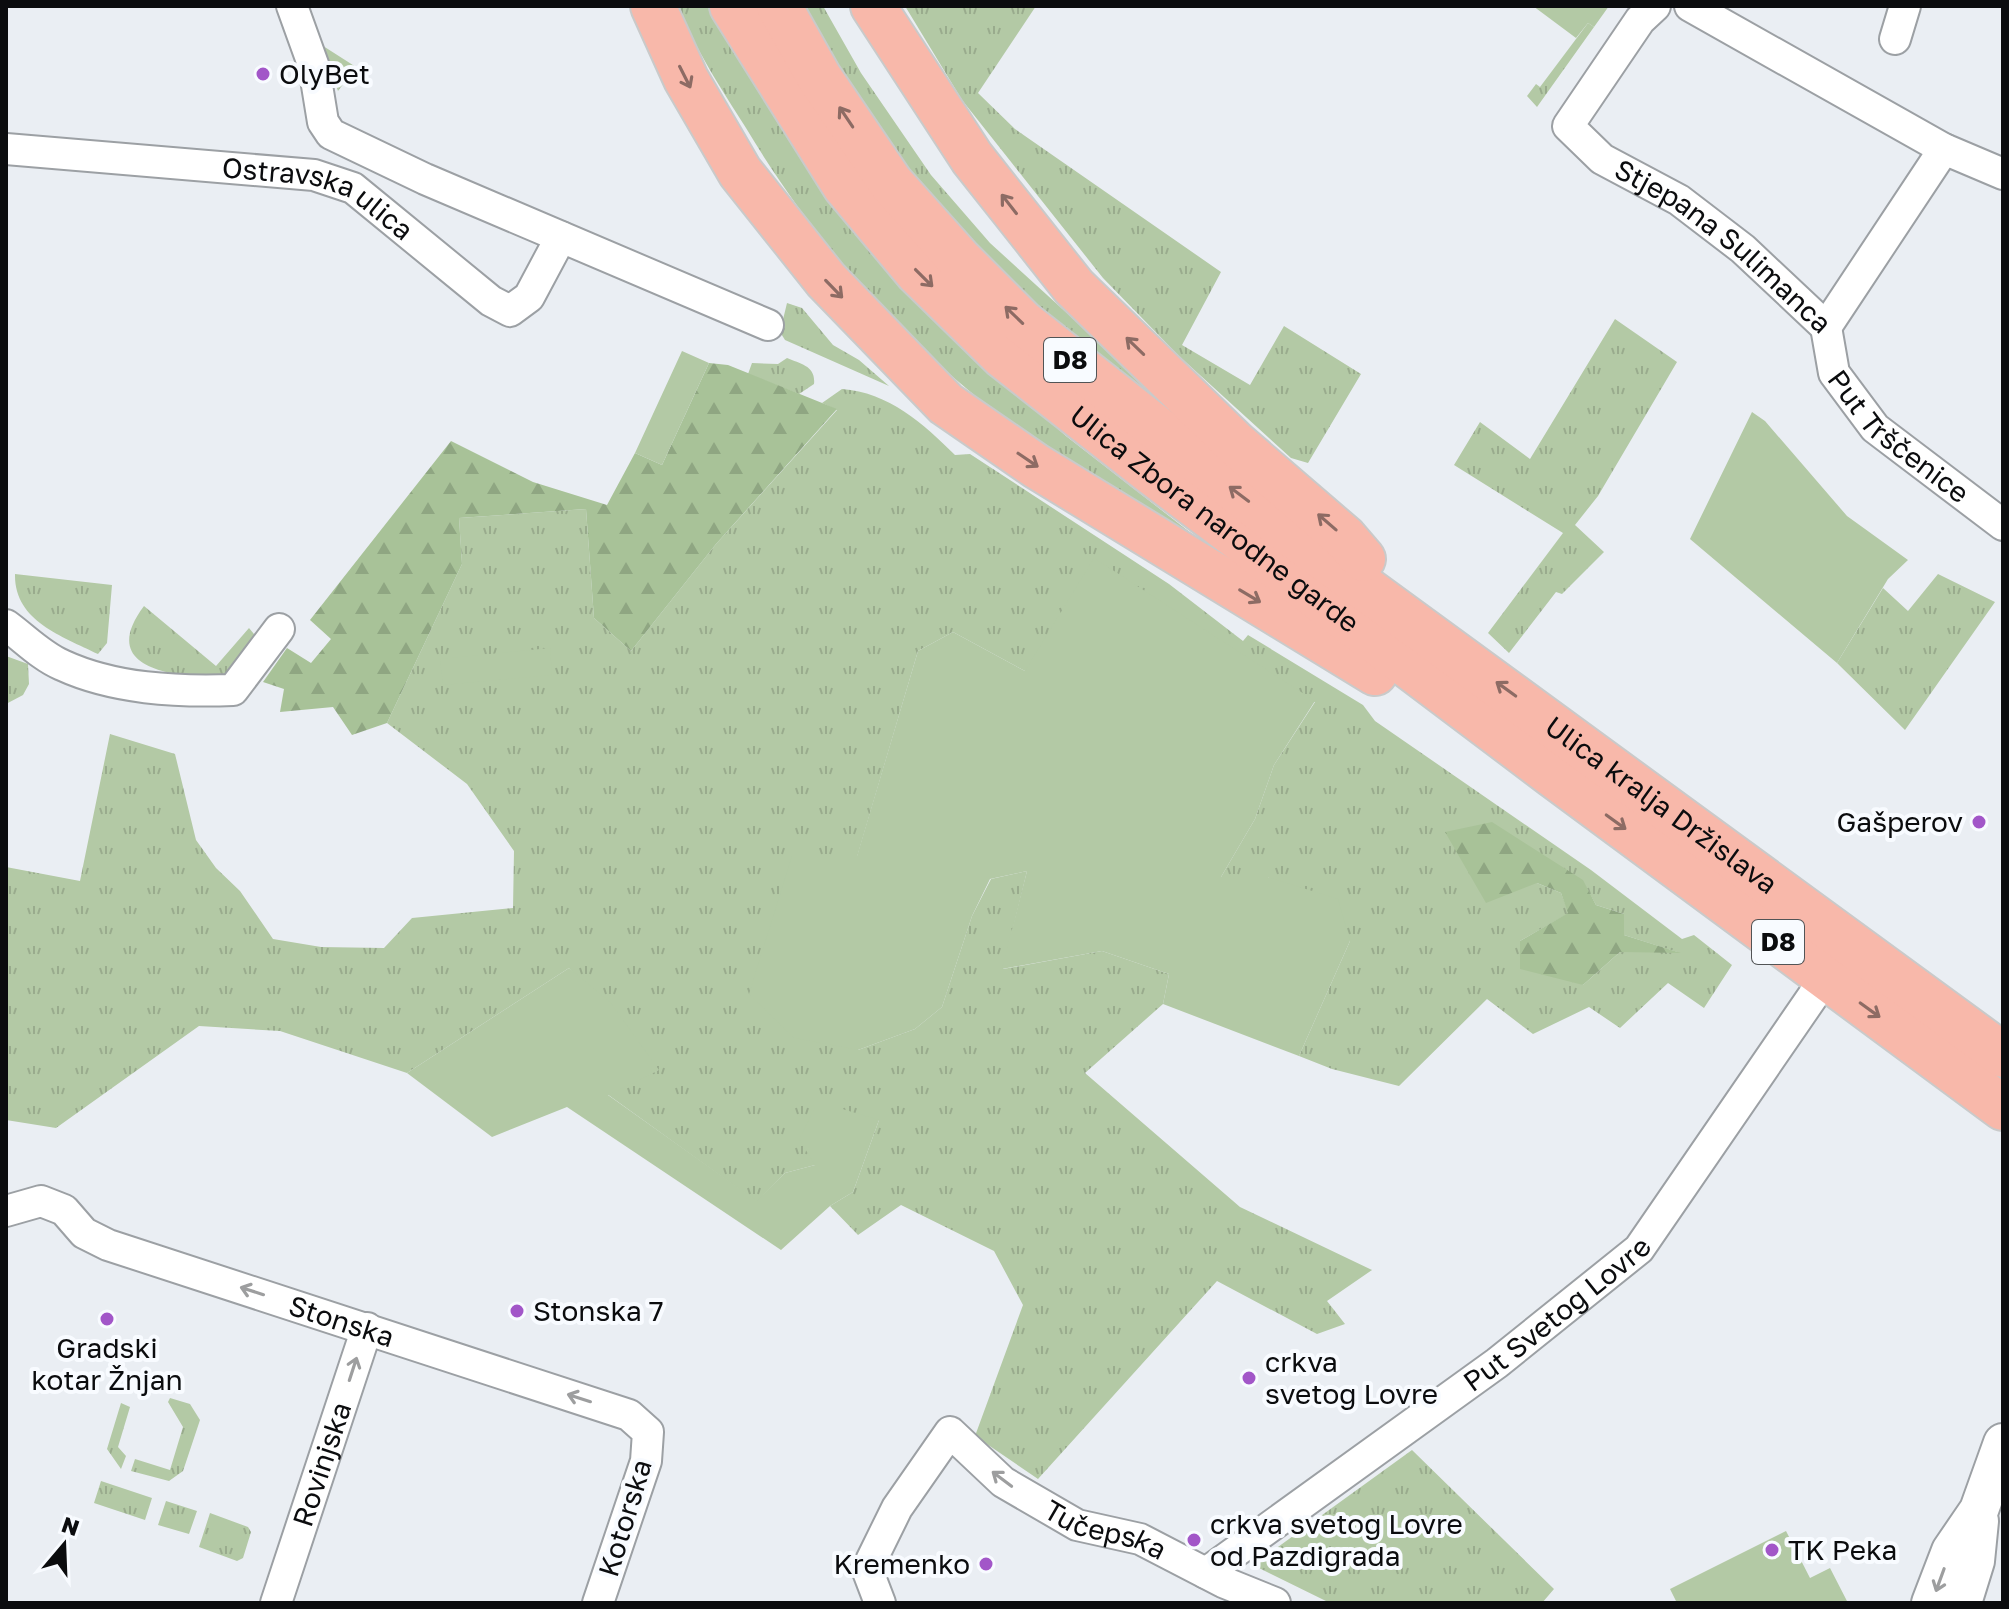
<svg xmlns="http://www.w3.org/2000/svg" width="2009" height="1609" viewBox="0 0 2009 1609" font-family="'Golos Text',sans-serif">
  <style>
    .grass { fill: url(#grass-tufts); fill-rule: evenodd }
    .forest { fill: url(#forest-firs) }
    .garden { fill: #b3c9a5 }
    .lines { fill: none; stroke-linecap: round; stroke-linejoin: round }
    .minor-casing { stroke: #9ca0a4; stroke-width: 34 }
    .tertiary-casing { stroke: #9ca0a4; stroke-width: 42 }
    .trunk-casing { stroke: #c9caca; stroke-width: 48 }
    .minor { stroke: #fff; stroke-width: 30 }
    .tertiary { stroke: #fff; stroke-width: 38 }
    .trunk { stroke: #f8b8aa; stroke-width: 44 }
    .oneway { stroke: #8d6b64 }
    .oneway2 { stroke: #9d9e9f }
    .poi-dot { fill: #a256c8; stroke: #f8fbff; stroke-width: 3 }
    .labels { text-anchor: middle; stroke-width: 8; stroke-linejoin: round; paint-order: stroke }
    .shield { fill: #f8fbff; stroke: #525456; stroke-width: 2 }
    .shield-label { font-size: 26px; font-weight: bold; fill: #0b0c0e }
    .poi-label { font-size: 28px; fill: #0b0c0e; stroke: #f8fbff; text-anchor: start }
    .street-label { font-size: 28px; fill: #0b0c0e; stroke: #f8fbff }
  </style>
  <defs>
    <pattern id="grass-tufts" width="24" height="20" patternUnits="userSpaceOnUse" patternTransform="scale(2)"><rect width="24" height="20" fill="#b3c9a5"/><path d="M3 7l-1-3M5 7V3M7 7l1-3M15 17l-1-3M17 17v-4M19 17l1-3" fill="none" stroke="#99ab8d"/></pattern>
    <pattern id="forest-firs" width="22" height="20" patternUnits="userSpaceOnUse" patternTransform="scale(2)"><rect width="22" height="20" fill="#a8c298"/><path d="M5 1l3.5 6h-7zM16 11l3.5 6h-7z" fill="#8fa682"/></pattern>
  </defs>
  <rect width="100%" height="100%" fill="#eaeef3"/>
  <path class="grass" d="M679 6H716L1000 378 1066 436 1236 568C1179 533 1121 499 1066 463 935 377 826 262 746 128 722 90 694 48 679 6Z
    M803 6H823L861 73 931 175 990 243 1257 486C1189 433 1116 383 1052 325 950 235 869 125 803 6Z
    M905 6H1036L978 93 1015 129 1221 272 1182 345 1250 385 1284 326 1361 374 1308 463 1291 458 1179 356 1103 278 962 100Z
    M1588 23 1594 27 1537 107 1527 96 1536 84 1540 87Z
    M320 44 356 67 338 91Z
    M787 303 802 308 833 345 859 360 889 386 785 340 780 332Z
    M1615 319 1677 362 1598 496 1575 525 1604 552 1562 594 1556 592 1509 653 1488 633 1563 533 1454 465 1480 422 1530 459Z
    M787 358C801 364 816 366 814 384L799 394 748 374 752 363 778 364Z
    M842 389C888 392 924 424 955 455L970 454 1169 584 1243 641 1248 635 1363 705 1375 721 1591 870 1682 939 1694 935 1732 965 1704 1008 1668 983 1620 1028 1589 1007 1533 1034 1487 999 1399 1086 1332 1069 1299 1056 1350 941 1268 877H1221L1255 819 1274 765 1315 702 1025 671 953 632 918 651 857 857 858 1050 915 1029 942 1007 972 916 991 879 1027 871 1003 969 1102 951 1169 974 1163 1004 1085 1073 1240 1207 1372 1270 1327 1301 1345 1324 1317 1334 1217 1281 1038 1479 975 1436 1023 1305 994 1251 901 1205 858 1235 830 1206 853 1192 879 1120 815 1165 785 1173 757 1202 607 1094 658 1070 569 968 407 1073 280 1031 199 1026 56 1128 6 1120V867L80 881 110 734 175 754 196 840 216 868 240 891 273 939 321 947 384 948 412 918 513 908 514 851 467 784 387 723 462 564 459 518 586 509 594 618 631 651 716 544 837 410 822 403ZM1582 880 1596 905 1624 914V935L1677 952H1620L1583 985 1520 941 1569 913 1561 893 1537 883Z
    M15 574 112 585 107 643 98 654C62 636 14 621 15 574Z
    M1938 574 1995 602 1905 730 1837 663 1883 588 1908 611Z
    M144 606 216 666 249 628 259 640 233 677C186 678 93 674 144 606Z
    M6 656 28 664 29 684 23 695 6 704Z
    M170 1398 190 1404 200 1420 183 1471 169 1481 131 1471 135 1459 170 1470 183 1427 168 1402Z
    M121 1403 130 1407 118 1447 126 1456 121 1469 107 1449Z
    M1412 1450 1554 1589 1542 1603H1330L1253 1565Z
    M101 1481 152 1498 145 1520 94 1503Z
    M166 1501 197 1511 189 1534 158 1525Z
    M210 1513 248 1527 251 1532 243 1558 237 1561 199 1547Z"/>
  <path class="forest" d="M709 363 728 365 837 409 716 544 631 651 594 618 586 509 459 518 462 564 387 723 352 735 333 707 280 712 284 689 263 682 287 648 311 663 331 639 310 620 451 441 533 482 607 505 635 453 662 465Z
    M1492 822 1583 880 1596 905 1624 914V935L1681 953 1620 952 1583 985 1520 969V941L1568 913 1561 893 1537 883 1486 903 1445 832Z"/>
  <path class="garden" d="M1533 6H1609L1594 27 1588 23 1576 38Z
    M682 351 709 363 662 465 635 453Z
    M1752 412 1765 421 1847 516 1908 560 1888 579 1837 663 1690 539Z
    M1094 558 1315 701 1274 765 1255 819 1221 877H1268L1338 899 1350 941 1299 1056 1163 1004 1169 974 1102 951 1002 969 1027 871 990 879 972 916 942 1007 915 1029 858 1050 794 1038 749 994 792 856H857L918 651 953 632 1025 671Z
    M550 648 552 675 443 685 440 659Z
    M569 968 610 1002 659 1070 608 1095 757 1201 785 1173 815 1165 799 1139 815 1108H839L879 1120 853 1192 830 1206 781 1250 567 1107 492 1137 407 1073Z
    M1786 1531 1810 1578 1830 1568 1848 1603H1677L1670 1589Z"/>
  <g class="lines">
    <defs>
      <g id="minor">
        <path d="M292 6 314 67 323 122 331 134 425 179 768 325"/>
        <path id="s1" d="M1655 6 1640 20 1568 126 1602 159 1679 200 1743 249 1826 327"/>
        <path d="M1690 6 1944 149 2003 174"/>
        <path d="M1895 39 1905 6"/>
        <path id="s2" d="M6 149 314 175 353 188 491 301 510 311 529 297 561 237"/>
        <path id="s3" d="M1826 327 1834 373 1875 428 2003 525"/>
        <path d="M1826 327 1944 149"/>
        <path d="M6 625C24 638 41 656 62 665 114 689 176 692 233 690L279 629"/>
        <path id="s4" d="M6 1211 41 1201 64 1210 84 1233 108 1245 629 1415 648 1432 646 1461 598 1603"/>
        <path id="s5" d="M1206 1573 1497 1363 1639 1249 1826 977"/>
        <path id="s6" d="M276 1603 367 1328"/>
        <path id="s7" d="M880 1603 867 1569 897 1508 950 1432 1003 1482 1077 1525 1140 1539 1223 1582 1275 1603"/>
      </g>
      <path id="tertiary" d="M1931 1603 1951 1551 1979 1510 2003 1443
        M1962 1603 1975 1561 1979 1521"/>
      <g id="trunk">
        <path d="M653 6 686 79 740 172 826 280 946 404 1036 466 1375 673"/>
        <path id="s8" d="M732 6 845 186 917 272 1003 356 1151 472 1553 775 2003 1108"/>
        <path id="s9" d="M779 6 819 77 891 183 959 259 1022 322 1295 537 2003 1055"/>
        <path d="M873 6 972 158 1074 287 1236 444 1345 538 1363 559"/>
      </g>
    </defs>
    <use href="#minor" class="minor-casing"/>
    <use href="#tertiary" class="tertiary-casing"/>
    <use href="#trunk" class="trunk-casing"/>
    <use href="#minor" class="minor"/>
    <use href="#tertiary" class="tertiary"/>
    <use href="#trunk" class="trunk"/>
  </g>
  <defs><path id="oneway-shaft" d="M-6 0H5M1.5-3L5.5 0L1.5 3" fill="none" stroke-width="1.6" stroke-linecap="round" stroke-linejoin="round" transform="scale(2)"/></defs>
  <g class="oneway">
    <use href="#oneway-shaft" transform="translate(685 77) rotate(63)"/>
    <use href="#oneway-shaft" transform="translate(846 117) rotate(-124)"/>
    <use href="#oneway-shaft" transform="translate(1009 204) rotate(-128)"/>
    <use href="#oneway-shaft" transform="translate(924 278) rotate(45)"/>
    <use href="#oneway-shaft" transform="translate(834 289) rotate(46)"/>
    <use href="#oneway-shaft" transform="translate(1014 315) rotate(-136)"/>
    <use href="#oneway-shaft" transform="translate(1135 346) rotate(-136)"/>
    <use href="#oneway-shaft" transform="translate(1028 460) rotate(34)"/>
    <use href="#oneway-shaft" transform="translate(1239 494) rotate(-143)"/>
    <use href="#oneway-shaft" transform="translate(1327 522) rotate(-139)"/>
    <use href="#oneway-shaft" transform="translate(1250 596) rotate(31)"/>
    <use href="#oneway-shaft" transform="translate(1506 689) rotate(-144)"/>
    <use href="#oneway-shaft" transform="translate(1616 822) rotate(36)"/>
    <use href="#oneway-shaft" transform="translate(1870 1010) rotate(36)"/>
  </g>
  <g class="oneway2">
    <use href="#oneway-shaft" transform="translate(252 1291) rotate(-162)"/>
    <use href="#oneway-shaft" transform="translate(353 1369) rotate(-72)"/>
    <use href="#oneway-shaft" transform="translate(579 1398) rotate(-162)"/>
    <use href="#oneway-shaft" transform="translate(1002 1479) rotate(-143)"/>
    <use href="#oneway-shaft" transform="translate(1940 1580) rotate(110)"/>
  </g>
  <g class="poi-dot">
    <circle cx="263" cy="74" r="8"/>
    <circle cx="1979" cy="822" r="8"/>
    <circle cx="517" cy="1311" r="8"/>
    <circle cx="107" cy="1319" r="8"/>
    <circle cx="1249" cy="1378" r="8"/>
    <circle cx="1194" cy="1540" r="8"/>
    <circle cx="1772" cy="1550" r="8"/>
    <circle cx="986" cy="1564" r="8"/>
  </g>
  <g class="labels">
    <g class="shield">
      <rect x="1044" y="338" width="52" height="44" rx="6"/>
      <rect x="1752" y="920" width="52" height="44" rx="6"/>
    </g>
    <g class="shield-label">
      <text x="1070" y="369">D8</text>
      <text x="1778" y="951">D8</text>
    </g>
    <g class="poi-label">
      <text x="279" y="84">OlyBet</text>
      <text x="1963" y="832" text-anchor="end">Gašperov</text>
      <text x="533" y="1321">Stonska 7</text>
      <text x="107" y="1358" text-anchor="middle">Gradski<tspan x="107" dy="32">kotar Žnjan</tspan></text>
      <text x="1265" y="1372">crkva<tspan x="1265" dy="32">svetog Lovre</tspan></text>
      <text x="1210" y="1534">crkva svetog Lovre<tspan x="1210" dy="32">od Pazdigrada</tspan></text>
      <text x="1788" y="1560">TK Peka</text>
      <text x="970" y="1574" text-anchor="end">Kremenko</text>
    </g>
    <g class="street-label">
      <text dy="10" stroke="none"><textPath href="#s2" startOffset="320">Ostravska ulica</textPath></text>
      <text dy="10" stroke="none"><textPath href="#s1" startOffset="346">Stjepana Sulimanca</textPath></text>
      <text dy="10" stroke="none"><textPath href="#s3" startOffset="138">Put Trščenice</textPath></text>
      <text dy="10" stroke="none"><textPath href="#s8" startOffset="712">Ulica Zbora narodne garde</textPath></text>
      <text dy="10" stroke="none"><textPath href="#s9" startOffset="1202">Ulica kralja Držislava</textPath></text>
      <text dy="10" stroke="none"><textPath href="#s5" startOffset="436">Put Svetog Lovre</textPath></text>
      <text dy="10" stroke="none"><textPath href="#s4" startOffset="364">Stonska</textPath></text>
      <text dy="10" stroke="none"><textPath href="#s6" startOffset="146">Rovinjska</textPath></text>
      <text transform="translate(625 1518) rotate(-73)" y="10">Kotorska</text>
      <text dy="10" stroke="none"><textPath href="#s7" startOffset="384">Tučepska</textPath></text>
    </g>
  </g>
  <rect width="2009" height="1609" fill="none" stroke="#0b0c0e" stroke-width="16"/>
  <g transform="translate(64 1545) rotate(19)" stroke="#f8fbff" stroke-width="6" paint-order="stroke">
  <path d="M0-6L14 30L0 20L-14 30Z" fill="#0b0c0e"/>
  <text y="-12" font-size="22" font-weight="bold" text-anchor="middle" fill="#0b0c0e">N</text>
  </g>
</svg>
